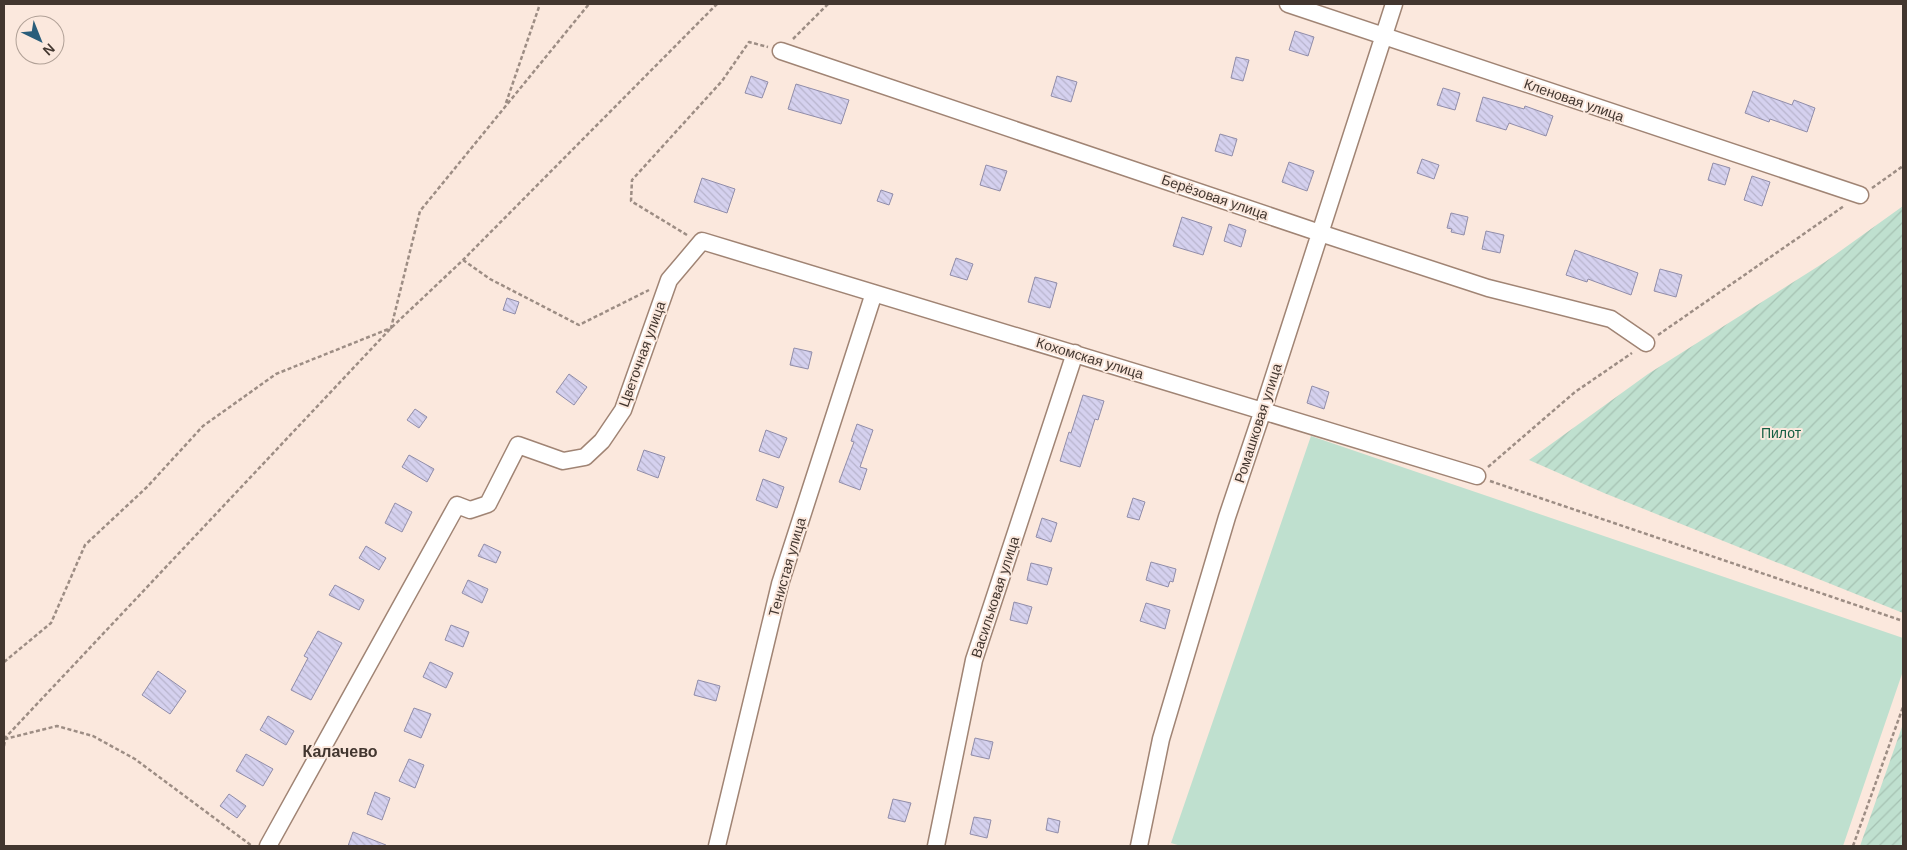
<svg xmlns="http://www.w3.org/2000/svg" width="1907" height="850" viewBox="0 0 1907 850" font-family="Helvetica,sans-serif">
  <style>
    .garden { fill: url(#garden-furrows) }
    .pitch { fill: #bfe0cf }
    .building { fill: url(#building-back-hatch); stroke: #918da9 }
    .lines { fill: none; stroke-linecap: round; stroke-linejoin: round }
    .minor-casing { stroke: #a08474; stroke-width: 19 }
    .path { stroke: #9d8d84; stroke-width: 2.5; stroke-dasharray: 4 2.5; stroke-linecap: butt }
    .minor { stroke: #fff; stroke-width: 16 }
    .labels { text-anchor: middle; stroke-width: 4; stroke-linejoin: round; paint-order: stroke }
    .street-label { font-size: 14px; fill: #42362f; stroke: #fbe8dd }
    .park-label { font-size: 14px; fill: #155e43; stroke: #fbe8dd }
    .quarter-label { font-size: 16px; font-weight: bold; fill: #42362f; stroke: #fbe8dd }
  </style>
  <defs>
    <pattern id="garden-furrows" width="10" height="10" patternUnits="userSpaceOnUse" patternTransform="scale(1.25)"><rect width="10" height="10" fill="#bfe0cf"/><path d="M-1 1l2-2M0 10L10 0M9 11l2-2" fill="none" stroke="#a5c1b2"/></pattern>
    <pattern id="building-back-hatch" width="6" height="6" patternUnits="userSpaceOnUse" patternTransform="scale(1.25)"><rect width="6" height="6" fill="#d5d1ef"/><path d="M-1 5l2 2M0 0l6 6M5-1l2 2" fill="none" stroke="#b8b4cd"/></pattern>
  </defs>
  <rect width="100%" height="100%" fill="#fbe8dd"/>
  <path class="garden" d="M1903 206V613L1604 493 1529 460 1648 374 1825 262Z
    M1903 724V846H1860Z"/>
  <path class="pitch" d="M1311 436 1903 638V671L1843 846H1181L1171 843Z"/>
  <path class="building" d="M1295 31 1314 37 1308 56 1289 50Z
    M1236 57 1249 60 1243 81 1231 78Z
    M751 76 768 82 762 98 745 93Z
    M1057 76 1077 82 1071 102 1051 96Z
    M796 84 849 100 841 124 788 109Z
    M1443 88 1460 93 1455 110 1437 105Z
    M1753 91 1792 105 1794 100 1815 108 1807 132 1770 119 1769 122 1745 113Z
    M1483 97 1524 109 1525 106 1553 116 1546 136 1509 123 1506 130 1476 121Z
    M1220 134 1237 139 1232 156 1215 151Z
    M1422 159 1439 165 1434 179 1417 173Z
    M1289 162 1314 171 1307 191 1282 182Z
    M1713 163 1730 168 1725 185 1708 180Z
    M986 165 1007 171 1000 191 980 185Z
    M1752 176 1770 182 1762 206 1744 200Z
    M702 178 735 189 727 213 694 202Z
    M881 190 893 194 889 205 877 201Z
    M1451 213 1468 217 1464 235 1451 232 1452 229 1447 228Z
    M1182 217 1212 227 1203 255 1173 246Z
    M1229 224 1246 230 1241 247 1224 241Z
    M1486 231 1504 235 1500 253 1482 249Z
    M1575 250 1638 273 1631 295 1588 279 1587 282 1566 275Z
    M956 258 973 264 967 280 950 275Z
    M1660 269 1682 275 1676 297 1654 291Z
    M1035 277 1057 283 1050 308 1028 302Z
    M507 298 519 302 515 314 503 310Z
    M794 348 812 352 808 369 790 365Z
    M569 374 587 387 574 405 556 392Z
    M1312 386 1329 392 1324 409 1307 403Z
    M1083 395 1104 401 1098 420 1095 419 1080 467 1060 461 1069 432 1071 433Z
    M415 409 427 417 419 428 407 420Z
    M857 424 873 430 860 467 867 469 860 490 839 482 854 442 851 441Z
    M766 430 787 438 779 458 759 451Z
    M644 450 665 457 658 478 637 470Z
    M409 455 434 469 427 482 402 467Z
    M763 479 784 487 777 508 756 500Z
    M1133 498 1145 502 1139 520 1127 517Z
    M395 503 412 512 402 532 385 523Z
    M1042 518 1057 523 1051 542 1036 537Z
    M484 544 501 552 496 563 478 556Z
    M366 546 386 558 379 570 359 558Z
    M1151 562 1176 569 1173 582 1170 581 1168 587 1146 580Z
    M1031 563 1052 568 1047 585 1027 580Z
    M468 580 488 589 482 603 462 593Z
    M335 585 364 600 359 610 329 595Z
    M1014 602 1032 607 1027 624 1010 620Z
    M1146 603 1170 610 1165 629 1140 621Z
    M451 625 469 632 463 647 445 640Z
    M318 631 342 643 311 700 291 690 308 658 304 656Z
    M430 662 453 673 446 688 423 677Z
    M158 671 186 691 170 714 142 695Z
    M698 680 720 686 716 701 694 695Z
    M414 708 431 714 421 738 404 731Z
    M268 716 294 731 286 745 260 730Z
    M975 738 993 742 989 759 971 755Z
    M246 754 273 769 263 786 236 771Z
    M409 759 424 765 415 788 399 781Z
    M375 792 390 798 382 820 367 814Z
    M229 794 246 806 237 818 220 806Z
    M893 799 911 803 905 822 888 818Z
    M974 817 991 820 987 838 970 834Z
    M1048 818 1060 821 1058 833 1046 830Z
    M353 832 386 845V846H348Z"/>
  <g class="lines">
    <defs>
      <path id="minor" d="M1288 4 1860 195
        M781 51 1320 233 1488 288 1611 319 1646 343
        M268 846 457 505 470 510 488 504 518 445 563 461 585 457 602 441 623 410 669 280 702 241 1477 476
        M717 846 780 584 874 293
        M936 846 974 660 1075 353
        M1139 846 1161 739 1227 517 1263 410 1394 4"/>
    </defs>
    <use href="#minor" class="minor-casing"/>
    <path class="path" d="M793 39 828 4
      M506 103 540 4
      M1872 188 1903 166
      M687 235 631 201 632 180 722 81 749 42 768 47
      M463 260 490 279 579 325 649 290
      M1658 335 1844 206
      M1488 467 1575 392 1632 353
      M1490 481 1903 621
      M4 662 51 623 85 545 147 487 203 426 276 374 391 328 420 211 589 4
      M4 739 391 328 463 260 717 4
      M4 746 5 739 57 726 93 736 135 759 252 846
      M1853 846 1903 707"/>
    <use href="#minor" class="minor"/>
  </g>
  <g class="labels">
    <g class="street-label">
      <text transform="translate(1574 100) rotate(19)" y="5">Кленовая улица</text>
      <text transform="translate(1215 197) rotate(19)" y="5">Берёзовая улица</text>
      <text transform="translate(642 354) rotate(-70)" y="5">Цветочная улица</text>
      <text transform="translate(1090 358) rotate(17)" y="5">Кохомская улица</text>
      <text transform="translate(1258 423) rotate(-72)" y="5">Ромашковая улица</text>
      <text transform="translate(787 567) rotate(-74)" y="5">Тенистая улица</text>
      <text transform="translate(995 597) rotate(-72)" y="5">Васильковая улица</text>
    </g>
    <g class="park-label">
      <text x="1781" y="438">Пилот</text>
    </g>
    <g class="quarter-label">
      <text x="340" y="757">Калачево</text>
    </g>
  </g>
  <rect width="1907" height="850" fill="none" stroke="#42362f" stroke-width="10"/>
  <g transform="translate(40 40) rotate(137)"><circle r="24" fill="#fbe8dd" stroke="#b1a197"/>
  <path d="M0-4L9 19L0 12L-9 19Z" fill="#295d7a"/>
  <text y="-8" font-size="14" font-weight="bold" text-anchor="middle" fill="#42362f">N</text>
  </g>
</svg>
